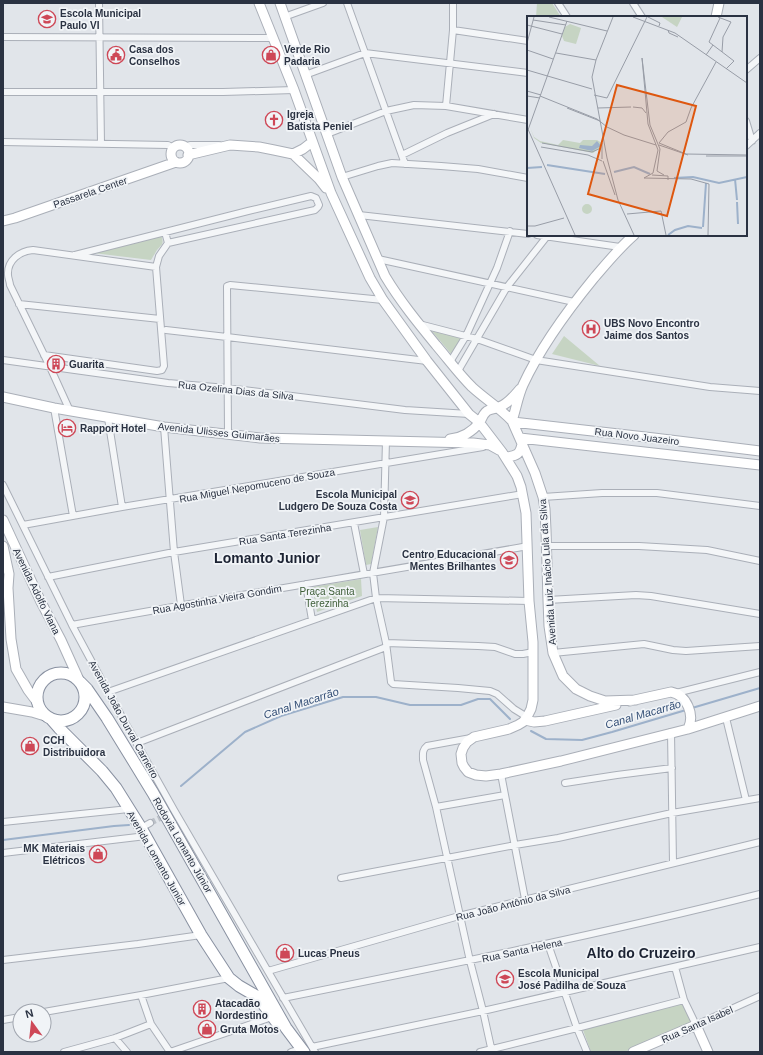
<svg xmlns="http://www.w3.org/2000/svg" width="763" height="1055" viewBox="0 0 763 1055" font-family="Helvetica,sans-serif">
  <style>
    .green { fill: #c6d4c3 }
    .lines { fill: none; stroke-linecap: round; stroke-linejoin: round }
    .stream { stroke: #9db1ca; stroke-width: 2 }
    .street-tunnel { stroke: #bcc1c8; stroke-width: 6; stroke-dasharray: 6 3; stroke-linecap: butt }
    .street-casing { stroke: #aaafb8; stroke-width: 8 }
    .secondary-casing { stroke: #aaafb8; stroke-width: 11 }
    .highway-casing { stroke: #8991a1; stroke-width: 13 }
    .street { stroke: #f4f6f8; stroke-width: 6 }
    .secondary { stroke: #fff; stroke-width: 9 }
    .highway { stroke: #fff; stroke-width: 11 }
    .labels { text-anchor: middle; stroke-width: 3.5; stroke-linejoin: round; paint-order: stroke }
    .poi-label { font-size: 10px; font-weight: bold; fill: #2a3242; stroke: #f1f4f7; text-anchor: start }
    .street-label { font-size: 10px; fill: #2a3242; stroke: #f1f4f7 }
    .park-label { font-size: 10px; fill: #3d5d37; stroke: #f1f4f7 }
    .water-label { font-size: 11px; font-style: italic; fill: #344f76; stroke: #f1f4f7 }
    .district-label { font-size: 14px; font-weight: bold; fill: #1c2333; stroke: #f1f4f7 }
    .inset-river { fill: none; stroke: #9db1ca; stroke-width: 2 }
    .inset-road { fill: none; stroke: #989da7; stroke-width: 1 }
    .view { fill: #de570f; fill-opacity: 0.15; stroke: #de570f; stroke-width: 2 }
    .inset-edge { fill: none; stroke: #2a3242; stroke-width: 2 }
  </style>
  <rect width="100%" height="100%" fill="#e1e5ea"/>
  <path class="green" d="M537 3H552L561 17H536Z
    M161 234C164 245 163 243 157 250 155 253 153 257 151 260L93 253Z
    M431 330 462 338 452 355Z
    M564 336 600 366 552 354Z
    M378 527 371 564 366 565 360 530Z
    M361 579 362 596 317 612 312 587Z
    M683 1001 693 1023 624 1052H591L583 1030Z"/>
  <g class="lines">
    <path class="stream" d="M692 708 760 688
      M531 731 546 739 582 740 612 732 686 710
      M181 786 245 732 281 716 343 697H376L410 705H461L478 699H490L510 719
      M3 840 114 826 129 825"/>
    <path class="street-tunnel" d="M150 823 168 814"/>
    <defs>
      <path id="street" d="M99 3 101 144
        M347 3 405 164
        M558 3 567 17
        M633 3 642 17
        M284 17 323 3
        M453 30 528 41
        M3 37 273 38
        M746 70 760 58
        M305 75 365 53 528 73
        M3 92H223L294 90
        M446 106 453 30V3
        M746 121 752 141
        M327 134 386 111 414 105 446 106 528 120
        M3 142 168 145 174 148
        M746 146 760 133
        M185 147 190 145H219
        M402 155 447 133 494 114
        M342 177 378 166 392 163 441 166 478 169 528 178
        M359 215 528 234
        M537 235 620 247
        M75 255 248 211 311 196 316 198 319 205 318 207 315 210 168 243
        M378 259 574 302
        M19 304 160 319
        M419 324 477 339 536 360 710 387 760 391
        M166 330 227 337 427 361
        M44 355 157 371 162 370 164 366 156 267 159 256 168 243 165 232
        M3 360 168 383 227 388 405 410 469 414
        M450 362 466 336 497 268 510 231
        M458 371 507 287 548 235
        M54 408 73 516
        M70 411 50 367 10 285C10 282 8 278 8 275 7 260 20 251 33 250L156 267
        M108 418 122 507
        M164 427 174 552 181 605
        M228 434 227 286 230 285 383 300
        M386 440 384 517 373 573 376 598 386 643 391 682 393 684 458 688 490 691 497 694 514 709 527 717
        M3 485 72 625 108 692 174 810 315 1052
        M543 497 602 493H657L760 506
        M354 523 364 574
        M23 525 122 507 483 447
        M547 546H639L707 550 760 561
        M48 577 174 552 523 494
        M306 584 312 620
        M548 600 636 595 651 596 760 614
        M72 625C224 597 376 573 528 546
        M386 643 478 646 495 647 515 654H523L533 652
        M553 653 644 644 673 650 686 651 760 646
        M108 692 376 598 529 601
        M676 693 760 672
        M726 718 746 800
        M671 732 673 863
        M471 738 427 746C422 750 423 754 423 760L436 807 470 961 483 1011 492 1052
        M137 743 386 647
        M501 774 525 899
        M565 783 617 775 672 768
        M436 807 505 795
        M3 822 129 809
        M141 828 150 823
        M3 853 146 836
        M341 878 515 845 558 838 672 813 760 798
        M548 944 577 1028 587 1052
        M3 960 138 944 201 935
        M675 967 684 1000 696 1025 760 996
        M268 971 459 916 760 842
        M141 995 151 1024 170 1052
        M283 998C443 966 602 934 760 894
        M44 1012 141 995 229 978
        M3 1020 20 1017
        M115 1038 127 1052
        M312 1047 483 1011 760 947
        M64 1052 115 1038 151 1024
        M170 1052 272 1017
        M291 1052 297 1050
        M480 1052 577 1028 684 1000"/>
      <path id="secondary" d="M259 3 294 90 331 193 370 278 383 300 427 361 469 414 479 422 502 452 517 476 521 487 526 513 529 601 533 642V700L531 709 527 717 523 722 518 725 509 729 474 737 467 742 463 748 461 754 462 763 464 767 468 772 476 775 486 776 501 774 561 761 688 729 760 706
        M280 3 342 177 385 276C400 301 418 323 436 345 448 359 459 374 472 387 485 399 500 408 512 421L535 473 543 497 545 509 546 530 548 600 549 626 553 653 563 676 576 689 590 696 605 701 636 700
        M716 17 719 3
        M171 154a9 9 0 1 1 18 0a9 9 0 1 1-18 0Z
        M293 154 303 149 312 142
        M188 155 230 145 259 147 274 150 293 154 319 179 326 188
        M3 221 15 218 176 162
        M3 397 54 408 164 427 260 438 473 443 490 445 499 450
        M512 421C516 409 518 396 523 385 541 346 567 311 594 278 607 263 619 248 634 235
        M513 422 654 438 760 451
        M520 438 760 465
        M450 439C462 438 473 431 480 422 482 418 483 414 487 411 490 409 495 409 499 407 508 404 514 396 520 389
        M506 457C517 456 520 454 522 444
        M3 520 41 602 61 640 80 682
        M3 546 9 574 8 588 11 639 16 669 28 690 37 702
        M630 701 671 692C687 695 695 715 688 729
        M3 707 32 712 45 716
        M525 720 534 722 545 721 616 705
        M633 1052 696 1025 708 1052"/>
      <path id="highway" d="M37 697a24 24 0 1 1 48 0a24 24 0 1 1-48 0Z
        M80 682 87 689 107 718 153 793 286 1028 304 1052
        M52 720 59 728 102 771 116 788 141 828 201 935 229 978 239 986 258 997 278 1024"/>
    </defs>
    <use href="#street" class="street-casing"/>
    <use href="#secondary" class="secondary-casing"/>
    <use href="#highway" class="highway-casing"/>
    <use href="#street" class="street"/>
    <use href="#secondary" class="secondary"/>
    <use href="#highway" class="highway"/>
  </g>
  <defs>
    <symbol id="school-ring" viewBox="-11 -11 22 22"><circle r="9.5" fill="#f1f4f7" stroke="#ce4857" stroke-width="1.5"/><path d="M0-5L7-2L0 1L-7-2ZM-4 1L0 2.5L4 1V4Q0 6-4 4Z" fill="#ce4857"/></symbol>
    <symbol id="civic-ring" viewBox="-11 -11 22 22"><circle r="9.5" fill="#f1f4f7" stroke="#ce4857" stroke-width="1.5"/><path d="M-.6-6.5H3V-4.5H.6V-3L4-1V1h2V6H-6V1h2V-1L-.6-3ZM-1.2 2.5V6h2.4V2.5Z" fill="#ce4857"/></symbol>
    <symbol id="shop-ring" viewBox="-11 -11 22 22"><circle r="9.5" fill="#f1f4f7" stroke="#ce4857" stroke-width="1.5"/><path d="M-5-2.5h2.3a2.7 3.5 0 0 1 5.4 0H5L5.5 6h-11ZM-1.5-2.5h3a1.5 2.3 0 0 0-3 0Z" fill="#ce4857"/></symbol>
    <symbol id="church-ring" viewBox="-11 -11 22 22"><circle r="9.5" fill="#f1f4f7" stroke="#ce4857" stroke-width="1.5"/><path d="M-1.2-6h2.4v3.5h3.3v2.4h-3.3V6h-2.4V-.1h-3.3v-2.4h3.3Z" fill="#ce4857"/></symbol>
    <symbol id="hospital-ring" viewBox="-11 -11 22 22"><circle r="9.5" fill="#f1f4f7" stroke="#ce4857" stroke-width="1.5"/><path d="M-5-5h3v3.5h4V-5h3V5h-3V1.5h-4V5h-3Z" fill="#ce4857"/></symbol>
    <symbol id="building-ring" viewBox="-11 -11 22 22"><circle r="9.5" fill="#f1f4f7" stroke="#ce4857" stroke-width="1.5"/><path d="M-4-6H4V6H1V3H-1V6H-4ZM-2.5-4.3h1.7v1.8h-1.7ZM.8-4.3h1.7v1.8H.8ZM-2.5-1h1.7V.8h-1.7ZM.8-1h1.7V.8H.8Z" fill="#ce4857"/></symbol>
    <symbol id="hotel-ring" viewBox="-11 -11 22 22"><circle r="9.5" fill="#f1f4f7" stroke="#ce4857" stroke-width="1.5"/><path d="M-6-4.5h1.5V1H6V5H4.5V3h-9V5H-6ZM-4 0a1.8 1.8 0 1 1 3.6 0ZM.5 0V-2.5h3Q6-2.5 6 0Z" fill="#ce4857"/></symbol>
  </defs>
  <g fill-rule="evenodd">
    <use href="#school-ring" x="37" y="9" width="20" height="20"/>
    <use href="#civic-ring" x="106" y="45" width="20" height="20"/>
    <use href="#shop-ring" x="261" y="45" width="20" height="20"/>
    <use href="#church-ring" x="264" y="110" width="20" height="20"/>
    <use href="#hospital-ring" x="581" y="319" width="20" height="20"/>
    <use href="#building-ring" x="46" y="354" width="20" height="20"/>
    <use href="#hotel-ring" x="57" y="418" width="20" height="20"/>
    <use href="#school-ring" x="400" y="490" width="20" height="20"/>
    <use href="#school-ring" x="499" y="550" width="20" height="20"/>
    <use href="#shop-ring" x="20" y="736" width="20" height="20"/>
    <use href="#shop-ring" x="88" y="844" width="20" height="20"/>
    <use href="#shop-ring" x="275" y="943" width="20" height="20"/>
    <use href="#school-ring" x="495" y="969" width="20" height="20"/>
    <use href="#building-ring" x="192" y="999" width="20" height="20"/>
    <use href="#shop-ring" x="197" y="1019" width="20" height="20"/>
  </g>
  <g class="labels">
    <g class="poi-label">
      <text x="60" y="17">Escola Municipal<tspan x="60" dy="12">Paulo VI</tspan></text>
      <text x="129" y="53">Casa dos<tspan x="129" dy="12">Conselhos</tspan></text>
      <text x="284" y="53">Verde Rio<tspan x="284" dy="12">Padaria</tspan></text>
      <text x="287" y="118">Igreja<tspan x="287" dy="12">Batista Peniel</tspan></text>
      <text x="604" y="327">UBS Novo Encontro<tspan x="604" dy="12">Jaime dos Santos</tspan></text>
      <text x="69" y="368">Guarita</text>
      <text x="80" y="432">Rapport Hotel</text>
      <text x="397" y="498" text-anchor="end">Escola Municipal<tspan x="397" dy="12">Ludgero De Souza Costa</tspan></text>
      <text x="496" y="558" text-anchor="end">Centro Educacional<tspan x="496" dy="12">Mentes Brilhantes</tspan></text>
      <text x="43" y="744">CCH<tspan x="43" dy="12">Distribuidora</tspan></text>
      <text x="85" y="852" text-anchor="end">MK Materiais<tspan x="85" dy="12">Elétricos</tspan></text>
      <text x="298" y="957">Lucas Pneus</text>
      <text x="518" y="977">Escola Municipal<tspan x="518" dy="12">José Padilha de Souza</tspan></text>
      <text x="215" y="1007">Atacadão<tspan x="215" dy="12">Nordestino</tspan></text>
      <text x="220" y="1033">Gruta Motos</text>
    </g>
    <g class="street-label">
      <text transform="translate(90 192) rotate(-19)" y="4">Passarela Center</text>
      <text transform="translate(236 390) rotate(6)" y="4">Rua Ozelina Dias da Silva</text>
      <text transform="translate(219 432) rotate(6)" y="4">Avenida Ulisses Guimarães</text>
      <text transform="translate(637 436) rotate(7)" y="4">Rua Novo Juazeiro</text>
      <text transform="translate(257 485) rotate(-10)" y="4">Rua Miguel Nepomuceno de Souza</text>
      <text transform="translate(285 534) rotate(-9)" y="4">Rua Santa Terezinha</text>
      <text transform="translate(547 572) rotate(-94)" y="4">Avenida Luiz Inácio Lula da Silva</text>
      <text transform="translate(37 591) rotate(64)" y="4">Avenida Adolfo Viana</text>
      <text transform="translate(217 599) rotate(-10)" y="4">Rua Agostinha Vieira Gondim</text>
      <text transform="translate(124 719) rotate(61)" y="4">Avenida João Durval Carneiro</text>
      <text transform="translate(183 845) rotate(60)" y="4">Rodovia Lomanto Júnior</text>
      <text transform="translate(157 858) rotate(60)" y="4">Avenida Lomanto Junior</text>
      <text transform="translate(513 903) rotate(-14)" y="4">Rua João Antônio da Silva</text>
      <text transform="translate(522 950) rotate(-12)" y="4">Rua Santa Helena</text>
      <text transform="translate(697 1024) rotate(-24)" y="4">Rua Santa Isabel</text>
    </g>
    <g class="park-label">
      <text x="327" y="595">Praça Santa<tspan x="327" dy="12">Terezinha</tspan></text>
    </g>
    <g class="water-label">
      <text transform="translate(301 703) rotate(-18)" y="4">Canal Macarrão</text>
      <text transform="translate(643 714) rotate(-16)" y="4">Canal Macarrão</text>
    </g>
    <g class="district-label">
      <text x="267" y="563">Lomanto Junior</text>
      <text x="641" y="958">Alto do Cruzeiro</text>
    </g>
  </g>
  <g transform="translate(527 16)">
    <rect width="220" height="220" fill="#e1e5ea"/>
    <path d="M135 1H155L150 11ZM43 8 54 12 49 28 37 25 35 20 38 11ZM3 111 7 121 13 125 31 129 36 124 53 127 56 124H70L75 127 73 132 66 137 14 127 7 122ZM55 193a5 5 0 1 1 10 0a5 5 0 1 1-10 0Z" fill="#c6d4c3"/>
    <path d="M70 125 74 130 65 135 52 132 53 129 65 130Z" fill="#9db1ca"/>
    <path class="inset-river" d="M20 149 78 158M0 152 15 151M87 156 107 151 123 158M147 162 166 161 192 167 220 161M208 163 210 184M210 186 211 208M176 211 179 167M141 219 148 214 161 210 175 212"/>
    <path class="inset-road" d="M22 1 80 15M106 1 148 17 220 67M121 1 133 7 132 10M191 1 204 6 196 21 195 36M193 2 182 26 207 45 199 53M6 4 39 9M0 9 35 18M141 14 142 17 151 21M0 27 7 1M0 34 26 43M29 37 69 44M179 39 186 29M0 54 65 73M0 75 14 79M67 79 80 82 120 1M0 80 13 82M13 80 70 103 80 111 97 119 129 129M106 91 115 92 119 97M40 92 73 105M71 92 104 91M0 111 48 219M1 114 40 5M15 127 65 136 74 132M132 127 141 116 159 106 164 92 189 46M132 127 159 138 220 139M132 129 161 139M14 131 61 139 75 145M179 140H220M80 142 65 61 69 44 86 1M80 142 91 184 107 219M75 143V127M76 145 88 179M125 159 141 160V164M137 159 130 155 133 133 123 109 115 42 121 108 131 134 126 157 117 162 164 163 182 168 181 219M100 198 134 195 139 219M0 210H8L37 202"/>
    <path class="view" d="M90 69 169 90 140 200 61 178Z"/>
    <rect width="220" height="220" class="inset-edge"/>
  </g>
  <rect width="763" height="1055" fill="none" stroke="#2a3242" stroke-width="8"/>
  <g transform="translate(32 1023) rotate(345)"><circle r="19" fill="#f1f4f7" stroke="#a1a6af"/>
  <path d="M0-3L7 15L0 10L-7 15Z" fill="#ce4857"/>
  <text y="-6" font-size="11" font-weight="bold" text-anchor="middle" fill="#2a3242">N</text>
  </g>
</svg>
